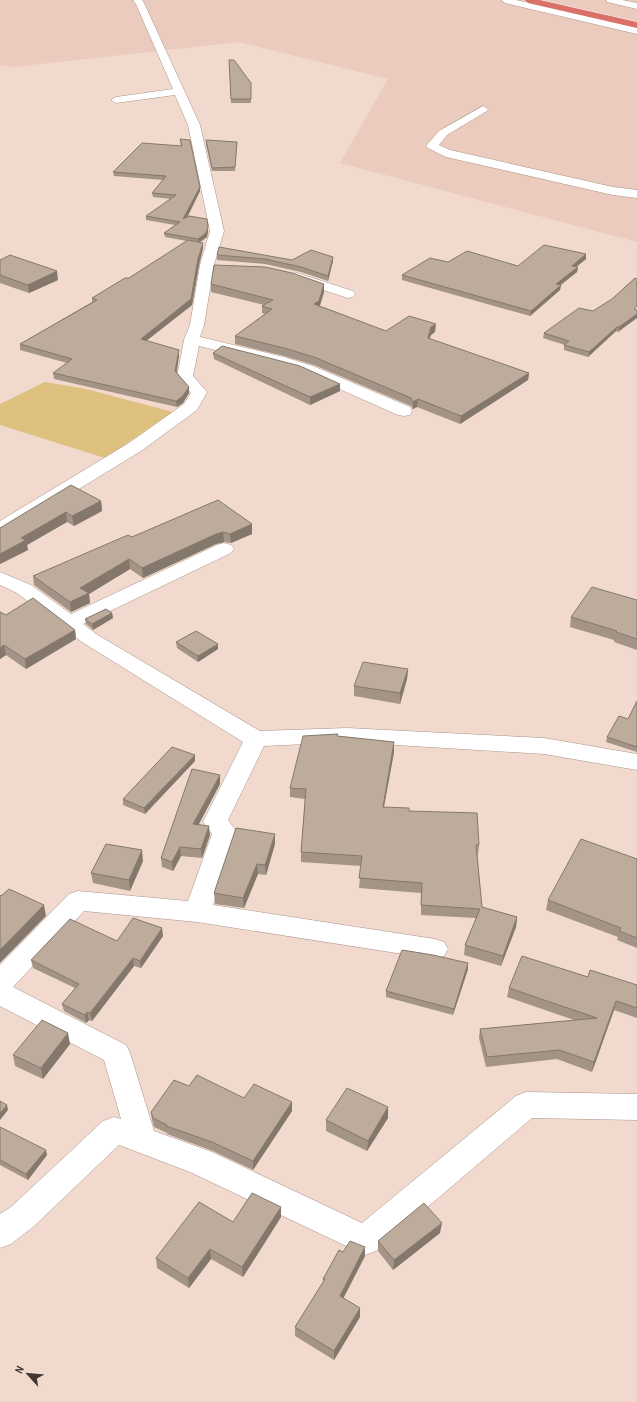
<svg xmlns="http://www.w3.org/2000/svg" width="637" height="1402" viewBox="0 0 637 1402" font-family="'Archivo Narrow',sans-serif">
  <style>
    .built { fill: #ebcbbd }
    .green { fill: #dec17f }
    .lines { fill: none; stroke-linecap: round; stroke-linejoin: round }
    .minor-casing { stroke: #ab948a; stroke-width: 1 }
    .highway-casing { stroke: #fff; stroke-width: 1 }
    .minor { fill: #fff; fill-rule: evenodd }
    .highway { fill: #d97169; fill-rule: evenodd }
    .wall { fill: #a39485 }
    .shaded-wall { fill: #84786c }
    .building { fill: #bdac9b; stroke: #84786c }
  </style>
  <rect width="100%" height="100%" fill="#f1d9ce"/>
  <path class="built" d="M0 0H637V242L340 163 388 79 239 42 13 67 0 65Z"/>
  <path class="green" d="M45 382 86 389 173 412 105 458 0 425V404Z"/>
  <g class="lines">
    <defs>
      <path id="minor" d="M133 0H142L144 3 200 125 224 231 214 265 204 325 200 337 284 357 313 366 410 407 412 411 410 415 404 416 398 415 301 372 274 364 199 346 193 376 207 392 197 410 141 451 7 533 0 535V521L129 443 184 404 191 393 177 377 184 340 190 325 200 265 210 231 188 125 175 95 116 103 111 100 116 97 173 89 136 4Z
        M501 0H516L637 28V34L505 3Z
        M606 0H622L637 3V9L607 2Z
        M483 106 488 109 487 111 447 135 439 145 450 150 613 187 637 190V198L613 195 446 157 428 148 426 146 439 131Z
        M297 273 353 291 355 294 353 297 348 298 292 280 290 277 292 274Z
        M224 543 231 545 234 549 231 553 83 624 96 634 260 731 347 728 544 738 637 754V770L544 754 347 742 264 746 228 820 237 832 213 905 435 939 444 942 448 949 444 956 435 959 197 922 84 911 13 987 126 1045 130 1053 154 1131 212 1152 362 1223 516 1096 526 1092 637 1094V1120L532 1118 376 1251 365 1255 190 1172 119 1145 33 1227 11 1244 0 1248V1214L11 1207 103 1121 114 1117 121 1119 104 1060 0 1006V965L69 894 78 891 188 901 212 834 203 822 243 742 82 642 17 593 0 585V572L31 585 71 614 217 545Z"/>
      <path id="highway" d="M524 0H540L637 22V28L528 3Z"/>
    </defs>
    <use href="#minor" class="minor-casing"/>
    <use href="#highway" class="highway-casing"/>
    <use href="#minor" class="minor"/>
    <use href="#highway" class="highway"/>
  </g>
  <path class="wall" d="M229 60 251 83V103H231Z
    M180 139 200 187V191L187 217 208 231 207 237 199 243 203 248 199 265 192 305 146 341 179 356 176 372 189 387V393L183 403 177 407 54 379 53 373 67 363 20 350V344L92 302V298L129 278 187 241 165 237 164 233 175 225 146 220V216L171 199 153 197 152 193 163 180 114 176 113 172 181 146Z
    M206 140 237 142 235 171H212L206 144Z
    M217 255 292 260 333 257V261L328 281 301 272 265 264 217 260Z
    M586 259 576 267H578L577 272 561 285 560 290 530 316 402 280V275L448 262 518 266Z
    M0 260 58 280 29 293 0 283Z
    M635 278 618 332 616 331 588 357 564 350V345H565L543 338 544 333 593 311 612 299Z
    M211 284 324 292 320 306 386 331 435 332 431 335 429 339 529 373 528 380 460 424 417 407 413 409 411 406 314 365 284 356 235 344V336L265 314 262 313V306L264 305 211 292Z
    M213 353 340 384V391L310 405 214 359Z
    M218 500 252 534 231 543 224 542 216 544 143 578 130 569 89 594 90 603 71 612 34 585 33 576 132 537Z
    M101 501 102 511 74 526 67 522 27 545 28 550 0 564V528Z
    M637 600V650L614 642V640L570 627 571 617Z
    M112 613 113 618 93 630 86 624 85 619Z
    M6 615 75 630 76 639 26 669 6 655 0 659Z
    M176 642 218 649 198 662 177 648Z
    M408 669 407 679 400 704 354 696V686Z
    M637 701V752L606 742 607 737 628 719Z
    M338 736 394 742V752L384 807 409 811 479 845 478 855H477L482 907 517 917 516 927 501 966 464 955 465 945 476 918 421 915V893L359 888 361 866 301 862V852L305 799 290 797V788Z
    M195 761 145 814 123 805V799Z
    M220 784 199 824 210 835 202 858 181 856 173 871 162 867 161 858Z
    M275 844 266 875 258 874 244 908 215 904 214 893Z
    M637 859V948L617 940 618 937 546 910 548 900Z
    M143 861 130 891 93 883 91 873Z
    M163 936 141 968 134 966 92 1021 89 1020 86 1023 64 1011 62 1004 75 988 33 968 31 960 117 941Z
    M468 969 453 1015 386 997V991Z
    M588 977 637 985V1018L614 1010 592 1072 557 1059 486 1067 479 1038 480 1029 574 1020 507 997 509 988Z
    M70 1044 43 1079 15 1066 13 1055Z
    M189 1086 244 1098 292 1102V1111L253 1170 213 1151 167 1134V1133L154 1127 152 1120 151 1112Z
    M388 1107V1118L367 1151 326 1131V1120Z
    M0 1127 47 1155 28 1180 0 1165Z
    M281 1217 243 1277 211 1259 189 1288 157 1268 156 1258 233 1222Z
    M440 1233 393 1270 378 1251V1241Z
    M343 1252 365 1256 343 1298 360 1308V1317L334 1360 295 1336V1327L323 1282V1279Z"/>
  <path class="shaded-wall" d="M200 187V191L184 224 183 219Z
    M208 227V231L207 237 198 243V239Z
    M203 243V248L199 265 192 305 141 345V339L198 259Z
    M586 254V259L571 271 572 266Z
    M333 257V261L328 281V276Z
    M578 267 577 272 556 288V284Z
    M57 271 58 280 29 293 28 285Z
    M324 284V292L319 308 314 304Z
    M561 285 560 290 530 316 531 311Z
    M637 314V318L618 332 619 327Z
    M436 324 435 332 431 335 427 346 428 338 431 327Z
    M617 327 616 331 588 357 589 352Z
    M179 350V356L176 377 175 371Z
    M529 373 528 380 460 424 461 416Z
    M340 384V391L310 405V397Z
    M189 387V393L183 403 177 407 176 401Z
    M418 399 417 407 413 409V402Z
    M101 501 102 511 74 526 72 516Z
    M66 512 67 522 27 545 28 550 0 564V554L21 538Z
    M252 524V534L231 543 230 534Z
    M223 532 224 542 216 544 143 578 142 568 216 534Z
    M129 559 130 569 89 594 90 603 71 612 70 602 80 588Z
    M112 613 113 618 93 630 92 624Z
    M75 630 76 639 26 669 25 659Z
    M218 644V649L198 662V656Z
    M4 645 6 655 0 659V648Z
    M408 669 407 679 400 704V693Z
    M394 742V752L382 817 383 807Z
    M195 755V761L145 814 144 808Z
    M220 775V784L194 833 193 824Z
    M209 826 210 835 202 858 201 849Z
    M275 834V844L266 875 265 865Z
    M180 847 181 856 173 871 172 862Z
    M142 850 143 861 130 891 129 880Z
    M257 864 258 874 244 908 243 898Z
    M44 905 46 916 0 963V950Z
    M517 917 516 927 501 966 503 956Z
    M162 928 163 936 141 968 140 961Z
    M133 958 134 966 92 1021 90 1013Z
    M468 963V969L453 1015 454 1009Z
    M616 1001 614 1010 592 1072 594 1062Z
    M87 1012 89 1020 86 1023 85 1015Z
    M68 1033 70 1044 43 1079 41 1068Z
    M292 1102V1111L253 1170V1161Z
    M7 1105 8 1110 0 1120V1113Z
    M388 1107V1118L367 1151 368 1141Z
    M46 1150 47 1155 28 1180 26 1174Z
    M281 1207V1217L243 1277 242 1267Z
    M442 1223 440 1233 393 1270 394 1260Z
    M365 1247V1256L340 1305V1296Z
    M210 1249 211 1259 189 1288 188 1278Z
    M360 1308V1317L334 1360V1351Z"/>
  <path class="building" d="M229 60H234L251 83V99H231Z
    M180 139 190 140 200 187 183 219 189 216 207 219 208 227 206 233 198 239 164 233 180 222 146 216 176 195 152 193 166 176 113 172 142 143 182 146Z
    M206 140 237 142 235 167 212 168Z
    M188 240 203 243 198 259 191 299 141 339 179 350 175 371 189 387 182 397 176 401 53 373 72 359 20 344 97 300 92 298 125 278H129Z
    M544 245 586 254 572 266 578 267 556 284 561 285 531 311 402 275 430 258 448 262 467 251 518 266Z
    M219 247 292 260 311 250 333 257 328 276 301 267 265 259 217 255Z
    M10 255 57 271 28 285 0 275V260Z
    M214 265 265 267 292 273 324 284 319 301 314 304 386 331 409 316 436 324 431 327 428 338 529 373 461 416 418 399 413 402 411 398 314 357 284 348 235 336 272 309 262 306 273 300 211 284Z
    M635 278 637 279V306L634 309 637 310V314L619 327H617L589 352 564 345 569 341 544 333 579 308 593 311 612 299Z
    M222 346 273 359 300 366 340 384 310 397 213 353Z
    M71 485 101 501 72 516 66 512 21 538 26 540 0 554V528Z
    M218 500 252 524 230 534 223 532 216 534 142 568 129 559 80 588 89 593 70 602 33 576 128 535 132 537Z
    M592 587 637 600V639L616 632 617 631 571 617Z
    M33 598 75 630 25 659 4 645 0 648V612L6 615Z
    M106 609 112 613 92 624 85 619Z
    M196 631 218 644 198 656 176 642Z
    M363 662 408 669 400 693 354 686Z
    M637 701V747L607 737 619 716 628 719Z
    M338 734 337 736 394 742 383 807 409 808V811L477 813 479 845H476L482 907 517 917 503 956 465 945 480 909 421 905 422 883 359 878 362 856 301 852 306 789 290 788 303 736Z
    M172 747 195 755 144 808 123 799Z
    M192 769 220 775 193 824 209 826 201 849 180 847 172 862 161 858Z
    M236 828 275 834 265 865 257 864 243 898 214 893Z
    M581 839 637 859V938L619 931 621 928 548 900Z
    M106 844 142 850 129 880 91 873Z
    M9 889 44 905 0 950V895L1 896Z
    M133 918 162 928 140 961 133 958 90 1013 87 1012 85 1015 62 1004 79 984 31 960 70 919 117 941Z
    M402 950 433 955 468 963 454 1009 386 991Z
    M522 956 588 977 590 970 637 985V1008L616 1001 594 1062 559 1050 487 1057 480 1029 597 1018 509 988Z
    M42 1020 68 1033 41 1068 13 1055Z
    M197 1075 244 1098 254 1084 292 1102 253 1161 212 1142 166 1126 167 1125 153 1118 151 1112 174 1080 189 1086Z
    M347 1088 388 1107 368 1141 326 1120Z
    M0 1101 7 1105 0 1113Z
    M0 1127 46 1150 26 1174 0 1160Z
    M252 1193 281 1207 242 1267 210 1249 188 1278 156 1258 199 1202 233 1222Z
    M424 1203 442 1223 394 1260 378 1241Z
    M350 1241 365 1247 340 1296 360 1308 334 1351 295 1327 325 1279H323L339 1250 343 1252Z"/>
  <g transform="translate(28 1374) rotate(297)" stroke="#f1d9ce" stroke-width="3" paint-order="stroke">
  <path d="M0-3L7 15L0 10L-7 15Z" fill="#403632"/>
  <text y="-6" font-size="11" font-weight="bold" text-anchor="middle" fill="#403632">N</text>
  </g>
</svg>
